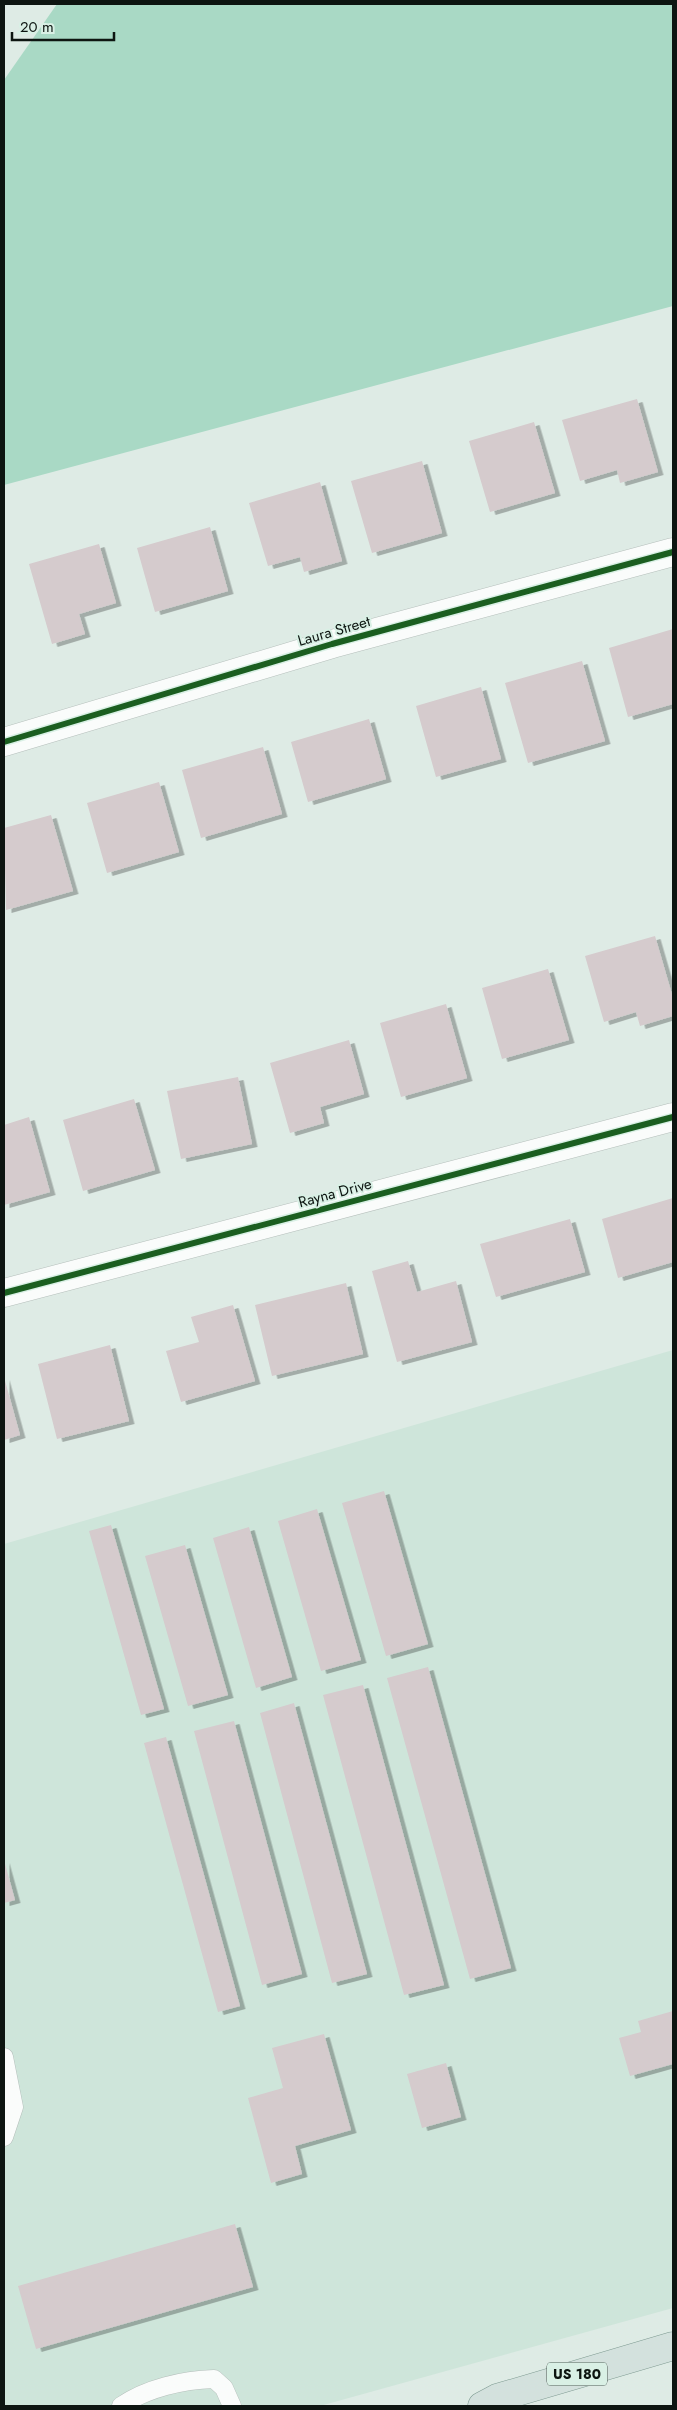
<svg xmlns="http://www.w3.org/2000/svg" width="677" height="2410" viewBox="0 0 677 2410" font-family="Jost,sans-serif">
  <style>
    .built { fill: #cee5da }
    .green { fill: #a9d9c5 }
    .building { fill: #d5cbcd; filter: url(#shadow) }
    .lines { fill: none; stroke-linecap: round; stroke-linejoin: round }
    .service-casing { stroke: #b5bfbb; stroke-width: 19 }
    .minor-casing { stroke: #b5bfbb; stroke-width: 29 }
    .primary-casing { stroke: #7e9a91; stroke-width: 29 }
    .service { stroke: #fafcfb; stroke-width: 18 }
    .minor { stroke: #fafcfb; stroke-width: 28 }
    .primary { stroke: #d3e1dd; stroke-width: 28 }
    .cycleway-casing { stroke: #d9f0e5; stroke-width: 9 }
    .cycleway { stroke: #1b5e20; stroke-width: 6 }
    .labels { text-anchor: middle; stroke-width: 4; stroke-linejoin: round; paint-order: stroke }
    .shield { fill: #d9f0e5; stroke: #4a5751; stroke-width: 1 }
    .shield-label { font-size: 14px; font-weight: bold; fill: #0d1511 }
    .street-label { font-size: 15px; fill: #0d1511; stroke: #d9f0e5 }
  </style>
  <defs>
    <filter id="shadow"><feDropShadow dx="5.5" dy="3" stdDeviation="0" flood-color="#0004"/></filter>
  </defs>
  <rect width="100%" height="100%" fill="#deebe5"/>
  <path class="built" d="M673 1350V2308L320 2406H4V1544Z"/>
  <path class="green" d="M57 4H673V306L4 485V80Z"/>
  <path class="building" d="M637 399 658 472 620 483 617 470 580 481 562 420Z
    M534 422 555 493 490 512 469 441Z
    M422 461 442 533 372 553 351 481Z
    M320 482 342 561 304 572 300 557 268 566 249 503Z
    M210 527 228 591 155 612 137 548Z
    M99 544 116 603 79 614 85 634 52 644 29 564Z
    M673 629V704L628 717 609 648Z
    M582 661 605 741 528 763 505 683Z
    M481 687 501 759 436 777 416 706Z
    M369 719 386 779 308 802 291 742Z
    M263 747 282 814 201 838 182 770Z
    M159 782 179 852 107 873 87 803Z
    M51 815 73 891 6 910 4 828Z
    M655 936 673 998V1016L640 1026 636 1012 604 1022 585 956Z
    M548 969 569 1040 502 1059 482 988Z
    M446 1004 467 1078 401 1097 380 1023Z
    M349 1040 364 1094 320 1107 324 1123 290 1133 270 1063Z
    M238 1077 252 1144 181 1159 167 1091Z
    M134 1099 155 1170 83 1191 63 1120Z
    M29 1117 50 1192 4 1205V1125Z
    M673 1198V1262L618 1278 602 1219Z
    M570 1219 585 1272 496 1297 480 1244Z
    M408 1261 417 1292 456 1281 472 1342 397 1362 372 1271Z
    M346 1283 363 1354 272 1376 255 1305Z
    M233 1305 255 1381 181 1402 166 1351 199 1342 191 1317Z
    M110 1345 129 1421 57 1439 38 1364Z
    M4 1377 20 1435 4 1440Z
    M384 1491 428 1644 386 1656 342 1503Z
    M317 1509 361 1660 321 1671 278 1521Z
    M111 1525 164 1709 141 1715 89 1531Z
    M249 1527 292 1677 256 1688 213 1538Z
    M185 1545 228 1695 188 1706 145 1556Z
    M428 1667 511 1968 470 1979 387 1678Z
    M363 1685 444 1985 404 1995 323 1695Z
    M294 1703 367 1974 332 1983 260 1713Z
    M234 1721 302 1974 262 1985 194 1731Z
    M166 1737 240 2006 218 2012 144 1743Z
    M4 1860 15 1900 4 1903Z
    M673 2011V2064L630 2076 619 2038 641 2032 638 2021Z
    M324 2034 351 2130 295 2146 302 2174 271 2183 248 2098 283 2088 272 2048Z
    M446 2063 461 2117 422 2128 407 2074Z
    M235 2224 253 2287 36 2349 18 2286Z"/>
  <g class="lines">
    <defs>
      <path id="service" d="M4 2057 14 2107 4 2137
        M121 2406C147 2388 183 2380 214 2379L224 2388 232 2406"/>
      <path id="minor" d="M4 742 332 644 673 552
        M4 1293 673 1117"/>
      <path id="primary" d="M482 2406 497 2398 673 2346"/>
    </defs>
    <use href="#service" class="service-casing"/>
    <use href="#minor" class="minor-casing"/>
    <use href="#primary" class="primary-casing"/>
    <use href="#service" class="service"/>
    <use href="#minor" class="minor"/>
    <use href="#primary" class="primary"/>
    <defs>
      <path id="cycleway" d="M4 742 332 644 673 552
        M4 1293 673 1117"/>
    </defs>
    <use href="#cycleway" class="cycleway-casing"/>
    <use href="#cycleway" class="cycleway"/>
  </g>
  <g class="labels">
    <rect class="shield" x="547" y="2362.5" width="60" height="23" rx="4"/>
    <g class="shield-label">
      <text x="577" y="2379">US 180</text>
    </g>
    <g class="street-label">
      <text transform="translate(334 631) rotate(-16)" y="5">Laura Street</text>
      <text transform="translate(335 1193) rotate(-15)" y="5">Rayna Drive</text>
    </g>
  </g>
  <rect width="677" height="2410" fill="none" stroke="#0d1511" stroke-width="10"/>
  <path d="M12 32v8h102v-8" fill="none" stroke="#0d1511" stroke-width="2.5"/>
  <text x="20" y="32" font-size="15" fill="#0d1511" stroke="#d9f0e5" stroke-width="4" paint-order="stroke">20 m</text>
</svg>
